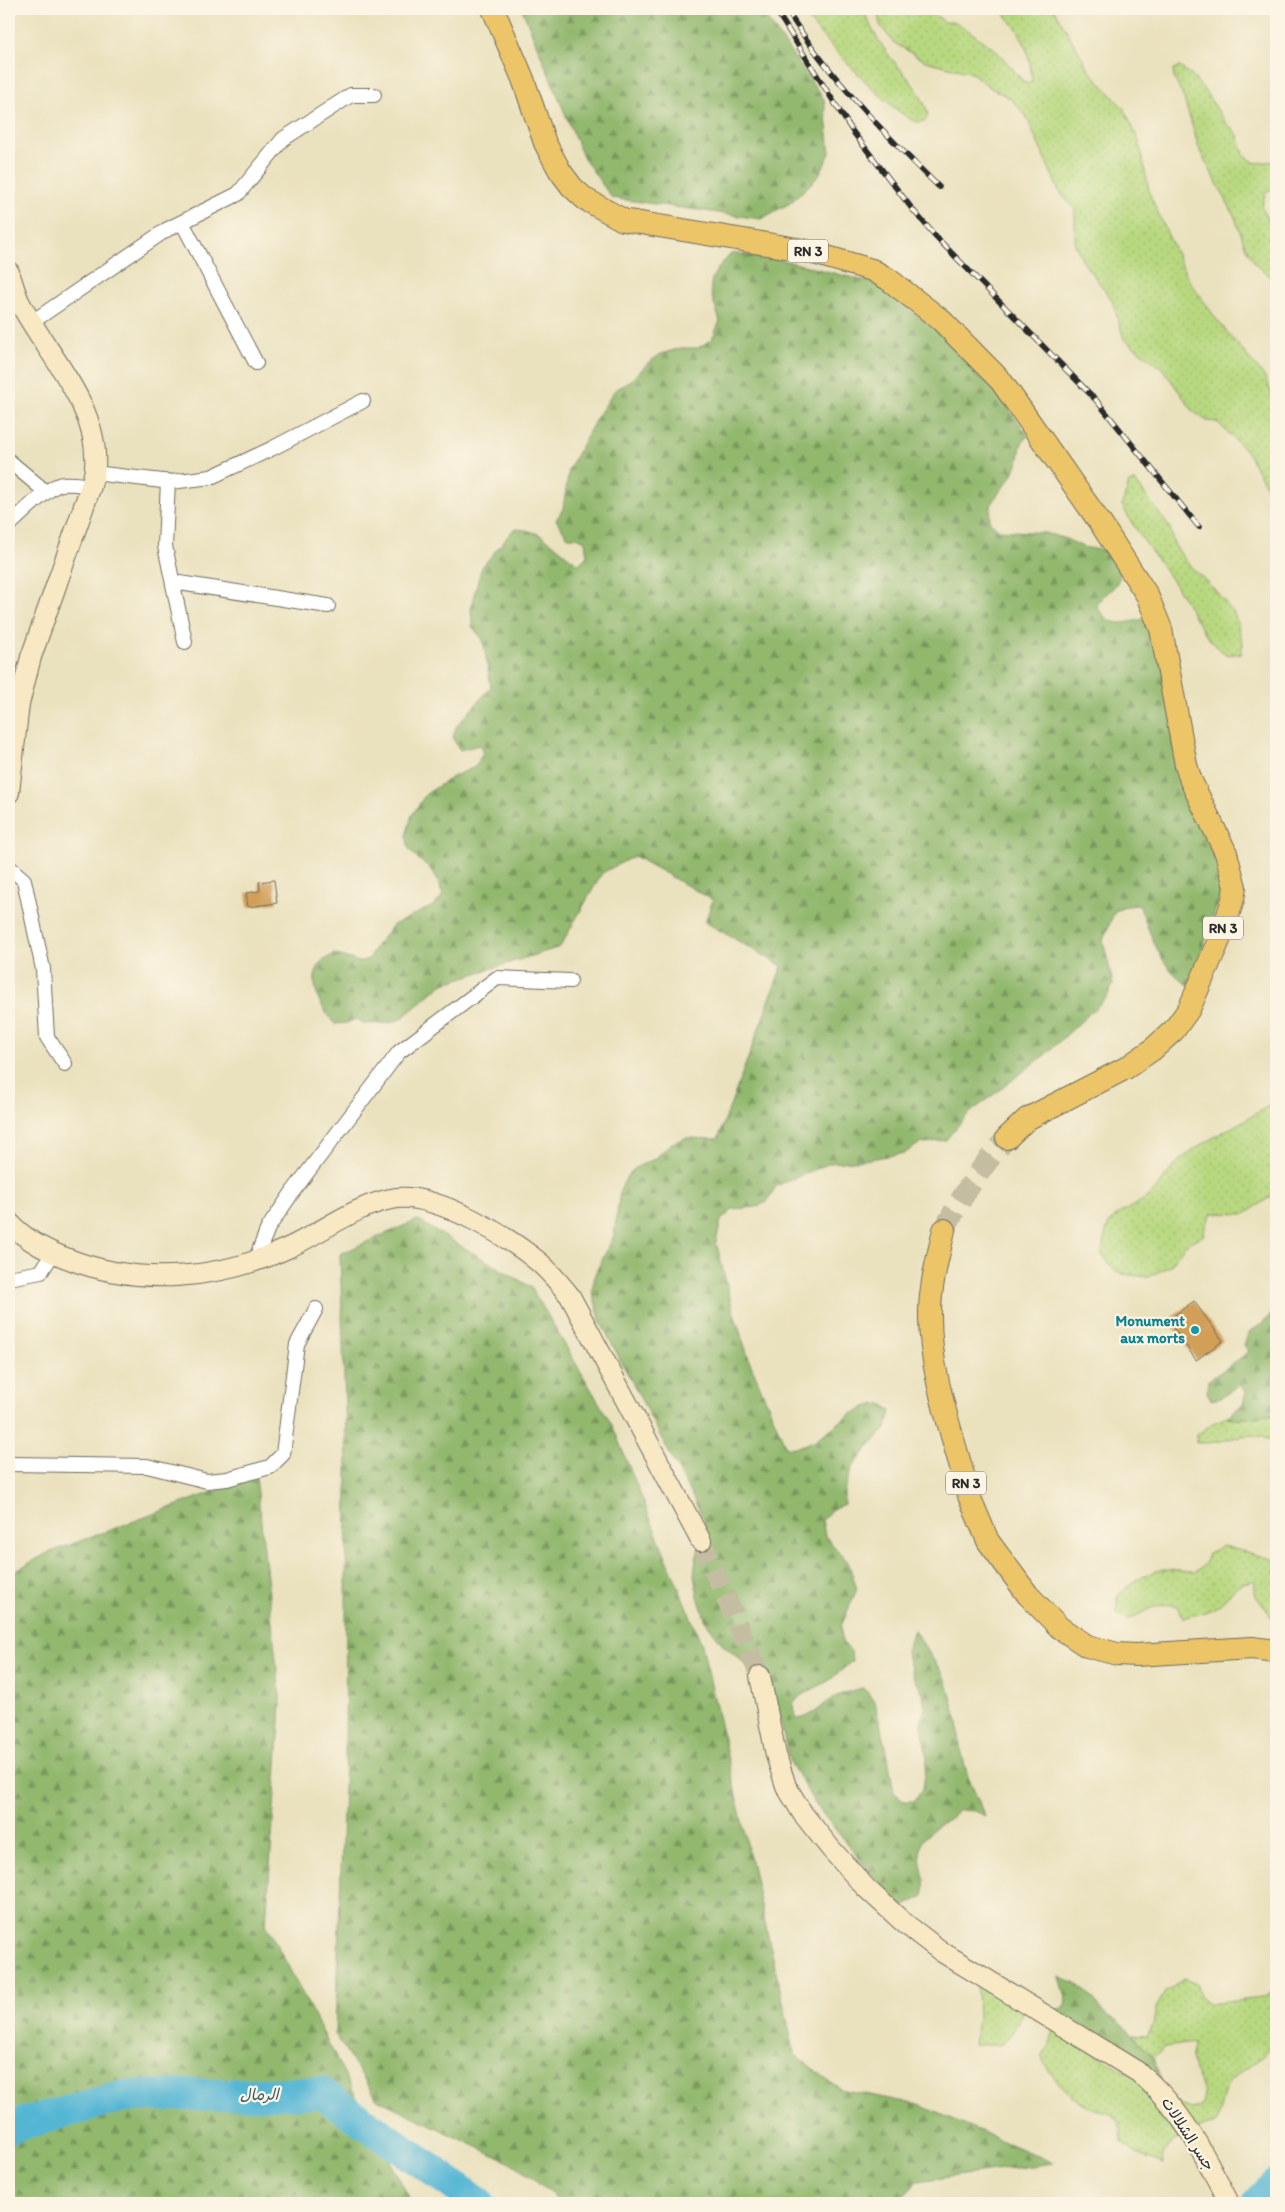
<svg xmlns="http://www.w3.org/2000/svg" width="1285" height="2212" viewBox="0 0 1285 2212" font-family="Itim,'Playpen Sans Arabic',sans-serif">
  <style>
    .grass { fill: url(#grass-dots); stroke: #728255 }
    .forest { fill: url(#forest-firs); stroke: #5e724c }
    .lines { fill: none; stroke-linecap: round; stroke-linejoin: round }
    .river { stroke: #55b6d4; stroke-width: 32 }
    .building { fill: #d29f59 }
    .secondary-tunnel { stroke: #c4bda1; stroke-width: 20; stroke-dasharray: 20 10; stroke-linecap: butt }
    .primary-tunnel { stroke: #c4bda1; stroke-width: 22; stroke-dasharray: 22 11; stroke-linecap: butt }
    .street-casing { stroke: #6e6b5e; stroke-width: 16 }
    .secondary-casing { stroke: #6e6b5e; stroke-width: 22 }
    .primary-casing { stroke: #6e6b5e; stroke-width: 24 }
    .street { stroke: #fff; stroke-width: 14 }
    .secondary { stroke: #f8e8c3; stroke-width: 20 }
    .primary { stroke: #edc569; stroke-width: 22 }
    .rail-casing { stroke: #2b2b2b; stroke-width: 5.5 }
    .rail { stroke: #fcf5e5; stroke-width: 4; stroke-dasharray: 11; stroke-linecap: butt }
    .culture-dot { fill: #0f9aa8; stroke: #fcf5e5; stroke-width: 2 }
    .labels { text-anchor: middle; stroke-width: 4.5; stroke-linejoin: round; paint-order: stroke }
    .shield { fill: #fcf5e5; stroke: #6a6863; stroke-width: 1 }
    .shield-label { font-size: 14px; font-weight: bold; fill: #2b2b2b }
    .culture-label { font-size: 15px; font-weight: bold; fill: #0d838f; stroke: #fcf5e5; text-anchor: end }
    .street-label { font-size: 15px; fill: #2b2b2b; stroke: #fcf5e5 }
    .water-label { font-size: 16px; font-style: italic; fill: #3a5c66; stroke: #fcf5e5 }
  </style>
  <defs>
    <pattern id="grass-dots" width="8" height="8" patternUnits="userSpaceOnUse" patternTransform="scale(1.25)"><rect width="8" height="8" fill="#b8d87f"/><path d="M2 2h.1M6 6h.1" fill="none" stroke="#9eba6e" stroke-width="1.8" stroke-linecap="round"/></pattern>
    <pattern id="forest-firs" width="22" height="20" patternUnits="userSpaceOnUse" patternTransform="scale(1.25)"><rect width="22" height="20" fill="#92b86e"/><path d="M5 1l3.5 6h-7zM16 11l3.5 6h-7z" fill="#77965b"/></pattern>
  </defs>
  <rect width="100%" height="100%" fill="#fcf5e5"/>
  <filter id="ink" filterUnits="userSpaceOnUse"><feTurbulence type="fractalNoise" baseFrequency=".02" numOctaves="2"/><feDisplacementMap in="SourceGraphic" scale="10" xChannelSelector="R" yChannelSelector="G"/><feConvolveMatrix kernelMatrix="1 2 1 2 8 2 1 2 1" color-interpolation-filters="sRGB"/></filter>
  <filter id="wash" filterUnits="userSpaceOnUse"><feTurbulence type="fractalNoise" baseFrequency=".0096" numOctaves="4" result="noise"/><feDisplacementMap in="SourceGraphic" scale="20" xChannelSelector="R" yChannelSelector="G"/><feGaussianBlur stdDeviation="1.12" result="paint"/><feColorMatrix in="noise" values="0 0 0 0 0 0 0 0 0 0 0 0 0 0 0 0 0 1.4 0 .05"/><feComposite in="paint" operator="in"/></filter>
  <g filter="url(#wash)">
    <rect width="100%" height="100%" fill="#eae1be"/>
    <path class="grass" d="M798 9H863C869 24 876 37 885 50 900 71 922 89 928 115L925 121C923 121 920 122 918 122 894 118 817 30 798 9Z
      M877 9H927L945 22H956L996 50 1025 83H1032C1030 51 1023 31 999 9H1054L1090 71 1125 110 1139 142 1150 195 1187 277 1217 320 1264 376 1276 403V490L1268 489 1247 452 1217 422 1207 421 1193 411 1162 368 1124 339 1112 300 1084 263 1075 244V210L1059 191 1026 116 1011 99 991 88 972 73 925 61 893 42 880 25Z
      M1180 67 1192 76 1202 87 1226 123 1237 133 1244 155 1255 163 1276 161V188L1266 191 1262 206 1276 242V276L1271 277 1256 265 1246 248 1234 215 1200 151 1183 96 1174 78 1173 69Z
      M1135 481 1170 528 1174 544 1188 564 1213 588 1234 613 1243 643 1241 653 1227 655C1203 639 1193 612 1177 588 1159 560 1137 535 1122 505L1129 483Z
      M1276 1100V1193L1245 1214 1212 1213 1205 1226 1204 1235 1185 1245 1170 1266 1148 1277 1123 1274 1114 1270 1102 1255C1106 1207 1121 1218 1151 1194 1160 1186 1165 1176 1173 1167 1178 1160 1187 1155 1194 1150 1220 1131 1251 1120 1276 1100Z
      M1271 1414 1276 1417V1445C1249 1422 1225 1448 1196 1442L1197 1435 1211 1424 1227 1417 1240 1419Z
      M1223 1546 1276 1560V1628C1273 1623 1272 1617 1269 1612 1261 1599 1249 1599 1256 1581 1228 1582 1235 1596 1214 1608 1205 1613 1193 1615 1183 1618L1178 1606C1155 1601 1149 1611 1129 1619L1117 1614V1597C1126 1586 1148 1571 1163 1570 1174 1570 1185 1572 1195 1572L1205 1564 1208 1553Z
      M1184 1978 1197 1984 1200 1997 1208 2004 1263 1998 1275 1990 1276 1987V2042C1264 2060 1242 2066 1229 2083 1223 2091 1220 2112 1216 2123L1201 2127 1171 2143 1162 2154 1163 2164 1137 2154 1122 2142C1121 2134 1122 2126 1117 2120 1110 2111 1098 2111 1089 2107 1074 2101 1046 2072 1042 2057L1050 2045 1054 2029 1180 2104 1191 2109 1201 2107C1208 2088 1200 2086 1194 2070 1190 2060 1192 2052 1195 2043L1164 2047 1153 2058 1133 2035 1147 2036 1153 2025 1156 2008 1165 1992 1173 1988Z
      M977 1982 1023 2010C1018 2025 1012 2035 1000 2045H974L978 2016Z"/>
    <path class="forest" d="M522 9H760L824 99 830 153 818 177 790 203 761 219 612 198 583 157Z
      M732 253 782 260 873 283 939 332 992 386 1028 435 1021 445 1019 459 1013 474 992 502 989 521 999 530 1044 533 1064 538 1083 547 1100 550 1111 554 1121 569C1120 573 1120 578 1118 581 1112 593 1102 593 1097 606 1111 631 1125 622 1149 618L1217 851 1223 880 1221 893 1190 986C1158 966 1153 938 1139 905L1128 906 1115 911 1103 940 1113 984 1107 997 1045 1055 967 1115 946 1140 919 1144 905 1153 864 1160 830 1163 776 1186 767 1202 756 1207 733 1209 721 1220 716 1242 734 1314 751 1365 786 1447C821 1452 845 1403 883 1404L891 1411 886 1429 873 1442 852 1468 844 1491V1504L832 1509 822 1520 825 1536 848 1562 857 1589 841 1626 842 1642 851 1651 852 1661 830 1680 800 1696 793 1704 796 1719C812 1718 820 1707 833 1698 842 1693 853 1690 863 1688L873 1698 886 1746 894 1793 905 1801H914L923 1789 927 1759 921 1720 925 1709 923 1693 913 1675 906 1651 914 1630 946 1679 958 1721 960 1747 968 1777 985 1816 975 1811 959 1810C948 1823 933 1825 924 1839 913 1857 929 1877 923 1896L903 1907 873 1876 815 1804 789 1760 782 1727 775 1703 760 1676 723 1645 706 1622 698 1596 694 1575 696 1559 704 1532V1519L601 1323 592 1290 596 1272 614 1236 620 1191 627 1176 635 1168 656 1158 672 1143 686 1138 718 1139 782 966 705 922 713 900 634 856 602 873 560 947 442 984 401 1019 389 1023 364 1024 356 1019 347 1023 335 1024C321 1008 306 983 321 962 324 959 331 956 335 954L359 962 370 958 375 947 393 925 435 905 443 895 437 879 429 867 418 859 409 849 406 836 412 815 426 794 454 776 475 767 483 753 479 745 460 750 453 739 456 727 491 687 483 640 472 626 471 605 482 567 514 529C545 529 555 549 579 564L587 556 585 541 577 537H568L556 520 563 509 569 469 596 419 615 390 633 379 648 363 661 354 681 348H698L712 339 720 321C708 286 704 281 732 253Z
      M417 1220 531 1287 612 1425 702 1645 795 2055 840 2089 919 2105 1054 2163 918 2181 897 2203H562L517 2166 377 2099 335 2034 345 1761 347 1465 340 1254Z
      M1276 1309V1414L1240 1419 1227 1417 1243 1404 1246 1392 1240 1385 1220 1398 1211 1400 1207 1392 1209 1380 1249 1352 1244 1345 1249 1332 1262 1324Z
      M256 1476 281 1706 266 1924 412 2203H9V1574L48 1553Z
      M1059 1977 1074 1982 1090 1995 1110 2018 1119 2021 1148 2051 1153 2058 1162 2083 1056 2011 1065 2006 1066 2000Z"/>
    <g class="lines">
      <path class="river" d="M9 2129 13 2126 124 2096 322 2093 479 2203
        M1257 2203 1276 2184"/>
    </g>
    <g id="blocks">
      <path class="building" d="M274 880 277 903 248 907 246 893 260 891 259 882Z
        M1194 1301 1223 1341 1196 1360 1168 1320Z"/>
    </g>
  </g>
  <g filter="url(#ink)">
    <use href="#blocks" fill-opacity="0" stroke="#6e6b5e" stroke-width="1"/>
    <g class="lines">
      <path class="secondary-tunnel" d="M701 1541 760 1676"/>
      <path class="primary-tunnel" d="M944 1230C963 1194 980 1168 1007 1138"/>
      <defs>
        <path id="street" d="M182 222 256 363
          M32 322 166 230 238 194 283 139 351 95H374
          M9 461 46 492
          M94 473 171 482 211 477 271 449 363 401
          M168 481 165 546 185 642
          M9 525C21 515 50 484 63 484 72 483 82 485 91 486
          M173 582 328 606
          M9 867 24 880 43 969 47 1037 65 1064
          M255 1261 268 1228 294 1190 399 1052 497 978 570 981
          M9 1278 41 1272 53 1253
          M9 1464 147 1466 207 1481 227 1479 270 1467 283 1454 297 1344 316 1309"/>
        <path id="secondary" d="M9 272C12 281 15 292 19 301 45 352 100 406 95 467 95 474 92 480 91 486L31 657 19 704 9 793
          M9 1222C24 1239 45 1250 66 1258 139 1287 220 1280 290 1247 324 1231 359 1203 397 1198 438 1194 509 1237 540 1263 551 1273 561 1285 570 1296L701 1541
          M760 1676 776 1755 786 1786 803 1814 831 1849 866 1888 903 1922 942 1952 1138 2072C1181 2107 1205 2155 1229 2203"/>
        <path id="primary" d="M493 9 523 79 545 143 560 171 572 187 585 199 623 220 803 250 872 270 888 279 941 320 1001 381 1101 524 1147 595 1161 629 1186 765 1191 781 1226 853 1235 887 1233 899 1223 931 1189 1009 1174 1030 1152 1050 1126 1068 1027 1119 1007 1138
          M944 1230C938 1257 930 1286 930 1313 929 1373 954 1438 969 1496L988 1541 1028 1595 1060 1628 1087 1646 1117 1654 1136 1655 1252 1648 1276 1651"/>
      </defs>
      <use href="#street" class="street-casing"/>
      <use href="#secondary" class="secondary-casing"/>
      <use href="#primary" class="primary-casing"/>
      <use href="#street" class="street"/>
      <use href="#secondary" class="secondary"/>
      <use href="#primary" class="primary"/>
      <defs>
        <path id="rail" d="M775 9 853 132 913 210 938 239 1096 400 1199 527
          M786 9C828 76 883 132 939 187"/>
      </defs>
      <use href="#rail" class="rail-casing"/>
      <use href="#rail" class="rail"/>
    </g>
  </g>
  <circle class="culture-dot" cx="1195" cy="1330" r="5"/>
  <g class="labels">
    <g class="shield">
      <rect x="788" y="239.5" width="40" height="23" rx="4"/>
      <rect x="1203" y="916.5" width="40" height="23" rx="4"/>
      <rect x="946" y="1471.5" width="40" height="23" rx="4"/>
    </g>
    <g class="shield-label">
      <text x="808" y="256">RN 3</text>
      <text x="1223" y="933">RN 3</text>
      <text x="966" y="1488">RN 3</text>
    </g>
    <g class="culture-label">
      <text x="1185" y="1326">Monument<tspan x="1185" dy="17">aux morts</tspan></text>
    </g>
    <g class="street-label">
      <text transform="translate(1188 2134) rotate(57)" y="5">جسر الشلالات</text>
    </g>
    <g class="water-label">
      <text transform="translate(259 2094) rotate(-1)" y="6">الرمال</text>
    </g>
  </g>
  <rect width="1285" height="2212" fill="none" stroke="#fcf5e5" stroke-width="30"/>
</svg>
